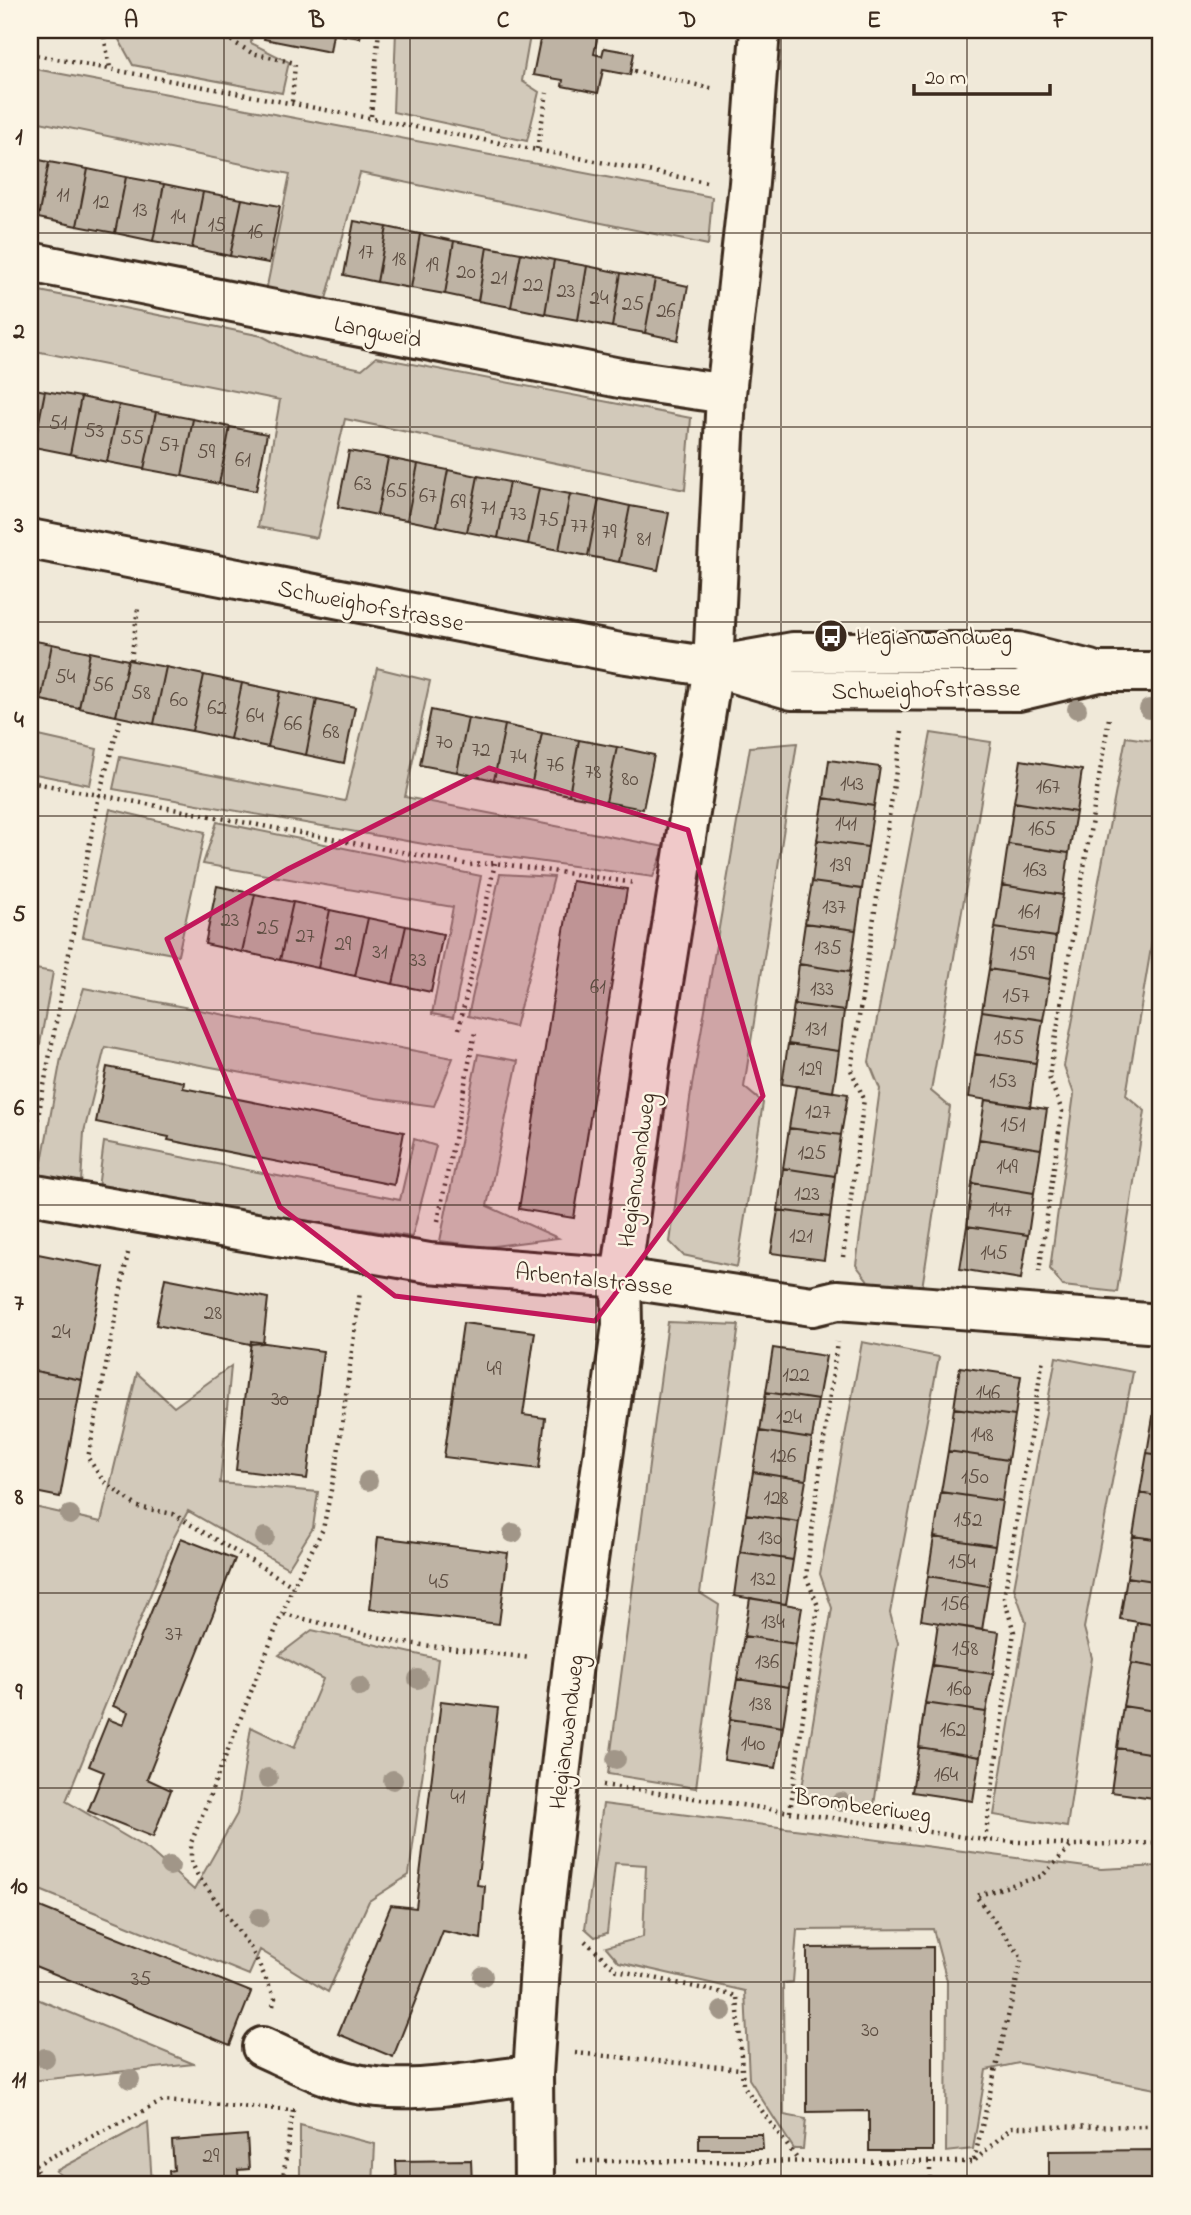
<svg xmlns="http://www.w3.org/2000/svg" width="1191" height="2215" viewBox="0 0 1191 2215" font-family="'Indie Flower',sans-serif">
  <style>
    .green { fill: #d2c9ba; stroke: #867a6c; stroke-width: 2 }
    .building { fill: #beb3a4; stroke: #3b2a1e; stroke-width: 2 }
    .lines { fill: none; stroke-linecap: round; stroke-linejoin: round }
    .minor-casing { stroke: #3b2a1e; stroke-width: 44 }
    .major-casing { stroke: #3b2a1e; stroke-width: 44 }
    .path { stroke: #3b2a1e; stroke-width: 4.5; stroke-dasharray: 2 5; stroke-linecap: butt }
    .minor { stroke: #fcf5e5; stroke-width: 38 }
    .major { stroke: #fcf5e5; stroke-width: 38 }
    .tree { fill: #a19688 }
    .marked { fill: #c2185b; fill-opacity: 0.2; stroke: #c2185b; stroke-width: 5; stroke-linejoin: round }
    .grid { fill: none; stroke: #3b2a1e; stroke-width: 2; stroke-opacity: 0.55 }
    .labels { text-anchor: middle; stroke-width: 5; stroke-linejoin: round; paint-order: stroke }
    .number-label { font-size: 21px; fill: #5c4c40 }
    .street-label { font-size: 24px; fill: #3b2a1e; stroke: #fcf5e5 }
    .poi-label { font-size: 24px; fill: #3b2a1e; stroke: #fcf5e5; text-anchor: start }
    .neatline { fill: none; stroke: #3b2a1e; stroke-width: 2.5 }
    .grid-label { font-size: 23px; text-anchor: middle; font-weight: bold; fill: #3b2a1e }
  </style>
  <rect width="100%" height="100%" fill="#f0e9d9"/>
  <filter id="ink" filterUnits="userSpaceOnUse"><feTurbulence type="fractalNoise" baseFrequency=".0143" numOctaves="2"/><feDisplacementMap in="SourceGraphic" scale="14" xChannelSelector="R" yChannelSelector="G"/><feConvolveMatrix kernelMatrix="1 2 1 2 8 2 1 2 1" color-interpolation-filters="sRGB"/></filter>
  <g filter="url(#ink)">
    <path class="green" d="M118 30H252L251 43 289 62 282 93 133 65 117 36Z
      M396 30H531L522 81 539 92 527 141 393 112Z
      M30 68 712 197 708 245 360 173 325 303 266 291 290 174 30 120Z
      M30 289 262 336 300 356 362 369 376 357 691 418 685 490 345 419 317 538 258 527 280 400 30 350Z
      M377 668 430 681 405 797 665 847 653 877 463 851 113 789 120 757 345 801Z
      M931 733 991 742 931 1091 950 1107 922 1288 869 1282 856 1265 880 1089 869 1062Z
      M30 734 97 749 90 785 30 773Z
      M1126 737 1161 742V889L1126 1095 1145 1111 1117 1292 1063 1286 1050 1269 1074 1094 1064 1066Z
      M797 743 744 1087 763 1103 737 1267 683 1255 670 1242 692 1085 750 747Z
      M110 809 205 832 178 955 83 937Z
      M217 822 481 876 453 1018 432 1014 453 907 203 864Z
      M500 874 554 877 515 1027 468 1016Z
      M30 968 53 972 30 1100Z
      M84 988 453 1058 434 1106 375 1098 105 1047 84 1132 81 1183 39 1178 61 1058Z
      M478 1054 518 1061 487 1206 558 1238 486 1247 440 1241Z
      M414 1139 436 1146 412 1237 98 1188 104 1142 400 1200Z
      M668 1322 739 1325 700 1593 719 1605 696 1788 608 1774Z
      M862 1342 939 1357 890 1613 898 1643 873 1812 800 1800 832 1608 820 1574Z
      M1056 1357 1133 1372 1084 1628 1092 1658 1067 1827 994 1815 1026 1622 1014 1588Z
      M231 1366 220 1483 318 1492 313 1528 288 1568 188 1511 174 1537 66 1801 149 1850 194 1890 237 1814 251 1727 294 1748 323 1679 279 1655 312 1630 438 1659 409 1875 369 1901 328 1992 260 1950 249 1975 30 1886V1506L101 1522 137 1373 174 1407Z
      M603 1804 1101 1869 1161 1866V2090L1019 2063 986 2070 973 2149 946 2152 947 1981 933 1929 797 1930 793 1982 783 1983 784 2115 806 2119 803 2149H794L749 2079 745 1991 619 1962 606 1947 643 1937 646 1865 615 1863 607 1933 595 1937 585 1928Z
      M30 1996 194 2064 30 2081Z
      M148 2122 152 2185H74L56 2171Z
      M300 2125 375 2144 373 2185H300Z"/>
    <path class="building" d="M266 30H362L360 38 333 34 330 52 264 39Z
      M542 30H599L594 54 602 56 604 48 634 53 630 75 603 70 598 93 562 86 563 80 533 75Z
      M30 158 49 162 38 218 30 217Z
      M49 162 88 169 77 226 38 218Z
      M88 169 126 177 115 233 77 226Z
      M126 177 164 184 153 241 115 233Z
      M164 184 203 192 192 248 153 241Z
      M203 192 242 199 230 256 192 248Z
      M242 199 280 206 269 263 230 256Z
      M354 221 387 227 377 282 344 275Z
      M387 227 420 234 411 288 377 282Z
      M420 234 454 241 445 294 411 288Z
      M454 241 487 247 478 301 445 294Z
      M487 247 521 253 511 307 478 301Z
      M521 253 554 260 545 314 511 307Z
      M554 260 587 266 578 320 545 314Z
      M587 266 621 273 612 327 578 320Z
      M621 273 655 279 645 333 612 327Z
      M655 279 688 286 678 340 645 333Z
      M30 388 45 391 34 447H30Z
      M45 391 81 397 70 454 34 447Z
      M81 397 119 405 107 462 70 454Z
      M119 405 156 412 144 469 107 462Z
      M156 412 193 419 182 476 144 469Z
      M193 419 230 427 219 484 182 476Z
      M230 427 267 434 256 491 219 484Z
      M349 451 388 458 377 515 338 507Z
      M388 458 418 464 407 520 377 515Z
      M418 464 448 470 437 526 407 520Z
      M448 470 478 476 467 532 437 526Z
      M478 476 509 482 498 538 467 532Z
      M509 482 539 488 528 544 498 538Z
      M539 488 570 494 559 550 528 544Z
      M570 494 599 499 588 556 559 550Z
      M599 499 630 506 619 562 588 556Z
      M630 506 669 513 658 570 619 562Z
      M30 640 52 644 41 700 30 698Z
      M52 644 90 652 79 708 41 700Z
      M90 652 128 660 116 716 79 708Z
      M128 660 166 667 154 724 116 716Z
      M166 667 204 675 192 731 154 724Z
      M204 675 242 683 230 739 192 731Z
      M242 683 280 691 268 747 230 739Z
      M280 691 317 699 306 755 268 747Z
      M317 699 355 707 344 763 306 755Z
      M431 710 468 718 457 772 420 765Z
      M468 718 505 725 494 780 457 772Z
      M505 725 542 733 531 787 494 780Z
      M542 733 579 740 569 795 531 787Z
      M579 740 617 747 606 802 569 795Z
      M617 747 654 755 643 809 606 802Z
      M829 760 880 767 874 806 824 798Z
      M1021 760 1082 770 1076 812 1014 802Z
      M824 798 874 806 868 847 817 840Z
      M1014 802 1076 812 1069 853 1008 844Z
      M817 840 868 847 862 889 812 882Z
      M1008 844 1069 853 1063 895 1002 885Z
      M572 881 627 889 574 1218 519 1209Z
      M812 882 862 889 856 930 805 923Z
      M1002 885 1063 895 1056 937 995 928Z
      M217 886 255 894 242 952 205 944Z
      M255 894 293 902 280 960 242 952Z
      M293 902 330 910 318 968 280 960Z
      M330 910 368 918 355 976 318 968Z
      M368 918 406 926 393 984 355 976Z
      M805 923 856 930 850 972 799 964Z
      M406 926 443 934 431 992 393 984Z
      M995 928 1056 937 1050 979 989 969Z
      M799 964 850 972 844 1011 794 1004Z
      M989 969 1050 979 1043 1020 982 1011Z
      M794 1004 844 1011 839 1051 788 1044Z
      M982 1011 1043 1020 1036 1063 975 1054Z
      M788 1044 839 1051 833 1092 782 1084Z
      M975 1054 1036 1063 1030 1107 969 1097Z
      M107 1067 184 1082 183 1088 404 1132 394 1185 168 1140 169 1137 96 1122Z
      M796 1086 848 1094 841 1135 789 1128Z
      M985 1100 1047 1109 1041 1149 979 1139Z
      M789 1128 841 1135 835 1176 783 1168Z
      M979 1139 1041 1149 1034 1193 972 1183Z
      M783 1168 835 1176 830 1217 778 1210Z
      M972 1183 1034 1193 1028 1235 967 1226Z
      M778 1210 830 1217 824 1260 771 1253Z
      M967 1226 1028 1235 1021 1279 960 1269Z
      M38 1254 104 1267 82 1380 30 1370V1293Z
      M165 1278 268 1298 263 1343 250 1344 156 1325Z
      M463 1323 535 1332 523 1415 545 1418 539 1469 444 1457Z
      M251 1341 323 1351 307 1479 236 1470Z
      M773 1348 826 1356 818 1400 766 1392Z
      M960 1367 1021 1376 1015 1416 954 1408Z
      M30 1370 82 1380 60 1497 30 1491Z
      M1160 1370H1161V1413L1154 1411Z
      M766 1392 818 1400 812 1439 760 1431Z
      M954 1408 1015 1416 1008 1460 948 1451Z
      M1154 1411 1161 1413V1455L1147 1453Z
      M760 1431 812 1439 806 1480 753 1472Z
      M948 1451 1008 1460 1002 1501 941 1492Z
      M1147 1453 1161 1455V1497L1140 1493Z
      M753 1472 806 1480 799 1522 746 1514Z
      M941 1492 1002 1501 995 1546 934 1537Z
      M1140 1493 1161 1497V1540L1133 1536Z
      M746 1514 799 1522 793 1560 740 1552Z
      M1133 1536 1161 1540V1582L1127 1577Z
      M378 1537 508 1553 499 1624 370 1609Z
      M934 1537 995 1546 989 1586 928 1576Z
      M181 1538 235 1559 147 1779 171 1790 153 1837 88 1811 104 1772 89 1766 108 1719 123 1725 128 1712 113 1706Z
      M740 1552 793 1560 786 1604 734 1596Z
      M928 1576 989 1586 982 1630 921 1620Z
      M1127 1577 1161 1582V1626L1120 1619Z
      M750 1598 802 1607 796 1644 744 1636Z
      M1137 1622 1161 1626V1668L1131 1663Z
      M938 1623 999 1632 993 1674 932 1665Z
      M744 1636 796 1644 789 1687 737 1679Z
      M1131 1663 1161 1668V1712L1123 1706Z
      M932 1665 993 1674 986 1712 925 1703Z
      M737 1679 789 1687 783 1727 730 1719Z
      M441 1701 498 1708 477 1885 485 1886 481 1939 443 1931 393 2057 338 2034 391 1905 416 1908Z
      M925 1703 986 1712 980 1757 919 1747Z
      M1123 1706 1161 1712V1755L1117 1748Z
      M730 1719 783 1727 776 1768 724 1760Z
      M919 1747 980 1757 973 1801 912 1792Z
      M1117 1748 1161 1755V1799L1111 1792Z
      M30 1903 251 1992 230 2045 30 1964Z
      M933 1947V2151H869V2111L807 2112V1948Z
      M699 2134H762L763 2149H699Z
      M247 2135 249 2169 238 2170 239 2185H170L169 2171 174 2170 172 2141Z
      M1161 2150V2185H1049V2151Z
      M471 2160 472 2185H397L396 2161Z"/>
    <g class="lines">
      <defs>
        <path id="minor" d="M30 262 625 379 726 394
          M30 1194 429 1263 621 1278 812 1306 837 1300 1161 1324
          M262 2047C293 2061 323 2077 357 2084 414 2096 476 2080 533 2075
          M534 2185 533 2075 543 1920 573 1664 622 1325 621 1278 650 1065 713 667 726 394 749 183 760 30"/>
        <path id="major" d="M30 539 620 653 713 667 792 690 1018 691 1099 672H1161
          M720 665 793 652H1018L1090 670"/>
      </defs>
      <use href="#minor" class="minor-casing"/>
      <use href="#major" class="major-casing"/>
      <path class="path" d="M103 30 110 68
        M213 30 252 53 295 63 292 102
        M30 54 706 182
        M634 71 715 89
        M371 116 379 30
        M537 149 547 93
        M131 660 138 608
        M30 782 470 865 495 863 635 883
        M459 1029 495 863
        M31 1154 99 795 121 717
        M438 1221 475 1032
        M128 1253 88 1458 104 1482 138 1507 173 1514 293 1586
        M843 1257 864 1099 851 1070 902 731
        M1039 1272 1062 1111 1049 1077 1109 718
        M284 1614 398 1642 531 1658
        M603 1785 985 1840 1073 1845 1161 1843
        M790 1812 818 1606 806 1576 837 1342
        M985 1840 1014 1632 1004 1598 1043 1358
        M585 1941 617 1970 737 1996 743 2085 798 2160
        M273 2006 275 1998 252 1950 197 1874 191 1861V1843L293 1586 323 1529 337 1461 360 1292
        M575 2053 741 2069
        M974 2160 1022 1958 976 1896 1042 1876 1072 1845
        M577 2161 973 2162 1012 2127 1161 2126
        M930 2162V2185
        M40 2185 35 2165 163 2101 293 2110 282 2185"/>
      <use href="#minor" class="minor"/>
      <use href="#major" class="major"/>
    </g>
    <g class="tree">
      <circle cx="1077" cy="709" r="10"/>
      <circle cx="1149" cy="709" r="10"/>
      <circle cx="368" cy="1481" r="10"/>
      <circle cx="70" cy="1515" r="10"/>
      <circle cx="513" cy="1533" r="10"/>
      <circle cx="265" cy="1537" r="10"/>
      <circle cx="418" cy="1679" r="10"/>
      <circle cx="360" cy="1687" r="10"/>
      <circle cx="616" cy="1759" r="10"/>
      <circle cx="268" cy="1778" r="10"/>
      <circle cx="393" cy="1780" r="10"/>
      <circle cx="841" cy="1802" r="10"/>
      <circle cx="170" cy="1866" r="10"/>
      <circle cx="259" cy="1918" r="10"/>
      <circle cx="483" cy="1976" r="10"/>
      <circle cx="722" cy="2011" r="10"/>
      <circle cx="45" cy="2058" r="10"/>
      <circle cx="130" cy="2079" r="10"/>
    </g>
  </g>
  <path class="marked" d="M489 768 688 830 763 1096 595 1321 395 1296 280 1207 167 939 288 869Z"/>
  <path class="grid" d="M224 30V2185M410 30V2185M596 30V2185M781 30V2185M967 30V2185M30 233H1161M30 427H1161M30 622H1161M30 816H1161M30 1010H1161M30 1205H1161M30 1399H1161M30 1593H1161M30 1788H1161M30 1982H1161"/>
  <defs>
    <symbol id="bus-disc" viewBox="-11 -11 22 22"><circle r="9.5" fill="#3b2a1e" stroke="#fcf5e5"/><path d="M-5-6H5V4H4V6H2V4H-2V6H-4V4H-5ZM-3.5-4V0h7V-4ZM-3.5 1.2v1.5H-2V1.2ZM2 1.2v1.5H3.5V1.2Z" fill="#fff"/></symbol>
  </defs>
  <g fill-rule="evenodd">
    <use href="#bus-disc" x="812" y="617" width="38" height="38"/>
  </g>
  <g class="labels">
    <g class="number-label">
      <text x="63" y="201">11</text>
      <text x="101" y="208">12</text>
      <text x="140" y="216">13</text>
      <text x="178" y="223">14</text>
      <text x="217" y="231">15</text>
      <text x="255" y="238">16</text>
      <text x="366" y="258">17</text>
      <text x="399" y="265">18</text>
      <text x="432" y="271">19</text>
      <text x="466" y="278">20</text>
      <text x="499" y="284">21</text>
      <text x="533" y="291">22</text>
      <text x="566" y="297">23</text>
      <text x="599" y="304">24</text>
      <text x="633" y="310">25</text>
      <text x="666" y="317">26</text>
      <text x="58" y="429">51</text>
      <text x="94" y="437">53</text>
      <text x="132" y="444">55</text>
      <text x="169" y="451">57</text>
      <text x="206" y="458">59</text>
      <text x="243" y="466">61</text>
      <text x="363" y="490">63</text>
      <text x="397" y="497">65</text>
      <text x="428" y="502">67</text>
      <text x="458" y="508">69</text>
      <text x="488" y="514">71</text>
      <text x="518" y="520">73</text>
      <text x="549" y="526">75</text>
      <text x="579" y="532">77</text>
      <text x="609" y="538">79</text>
      <text x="644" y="545">81</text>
      <text x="65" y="683">54</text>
      <text x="103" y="691">56</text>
      <text x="141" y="699">58</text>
      <text x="179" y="706">60</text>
      <text x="217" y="714">62</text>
      <text x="255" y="722">64</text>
      <text x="293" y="730">66</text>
      <text x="331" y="738">68</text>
      <text x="444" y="748">70</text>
      <text x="481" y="756">72</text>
      <text x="518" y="763">74</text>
      <text x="555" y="771">76</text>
      <text x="593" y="778">78</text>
      <text x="630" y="785">80</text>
      <text x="852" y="790">143</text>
      <text x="1048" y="793">167</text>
      <text x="846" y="830">141</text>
      <text x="1042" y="835">165</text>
      <text x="840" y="871">139</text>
      <text x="1035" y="876">163</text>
      <text x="834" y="913">137</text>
      <text x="1029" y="918">161</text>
      <text x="230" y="926">23</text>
      <text x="268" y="934">25</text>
      <text x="305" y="942">27</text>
      <text x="343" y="950">29</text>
      <text x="828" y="954">135</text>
      <text x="380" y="958">31</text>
      <text x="1022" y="960">159</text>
      <text x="418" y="966">33</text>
      <text x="598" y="993">61</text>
      <text x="822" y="995">133</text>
      <text x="1016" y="1002">157</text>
      <text x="816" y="1035">131</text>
      <text x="1009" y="1044">155</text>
      <text x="810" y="1075">129</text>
      <text x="1003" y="1087">153</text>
      <text x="818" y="1118">127</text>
      <text x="1013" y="1131">151</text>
      <text x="812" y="1159">125</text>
      <text x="1007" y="1173">149</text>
      <text x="807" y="1200">123</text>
      <text x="1000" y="1216">147</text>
      <text x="801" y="1242">121</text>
      <text x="994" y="1259">145</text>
      <text x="213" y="1319">28</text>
      <text x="61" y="1338">24</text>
      <text x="494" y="1375">49</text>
      <text x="796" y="1381">122</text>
      <text x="988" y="1399">146</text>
      <text x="280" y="1405">30</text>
      <text x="789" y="1423">124</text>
      <text x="982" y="1441">148</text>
      <text x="783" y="1462">126</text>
      <text x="975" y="1483">150</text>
      <text x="776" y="1504">128</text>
      <text x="968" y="1526">152</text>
      <text x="770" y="1544">130</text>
      <text x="962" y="1568">154</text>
      <text x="763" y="1585">132</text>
      <text x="439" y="1588">45</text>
      <text x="955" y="1610">156</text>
      <text x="773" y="1628">134</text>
      <text x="174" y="1640">37</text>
      <text x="965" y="1655">158</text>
      <text x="767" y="1668">136</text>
      <text x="959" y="1695">160</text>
      <text x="760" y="1710">138</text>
      <text x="953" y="1736">162</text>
      <text x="753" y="1750">140</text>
      <text x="946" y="1781">164</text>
      <text x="458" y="1803">41</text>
      <text x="141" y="1985">35</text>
      <text x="870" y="2036">30</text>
      <text x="211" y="2162">29</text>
    </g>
    <g class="street-label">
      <text transform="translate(378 331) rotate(11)" y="8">Langweid</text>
      <text transform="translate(371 605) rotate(11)" y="8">Schweighofstrasse</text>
      <text transform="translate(926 689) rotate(-1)" y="8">Schweighofstrasse</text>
      <text transform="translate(636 1170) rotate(-82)" y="8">Hegianwandweg</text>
      <text transform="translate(594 1279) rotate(6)" y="8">Arbentalstrasse</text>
      <text transform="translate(566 1732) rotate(-83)" y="8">Hegianwandweg</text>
      <text transform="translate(863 1805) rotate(8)" y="8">Brombeeriweg</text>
    </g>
    <g class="poi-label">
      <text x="856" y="644">Hegianwandweg</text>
    </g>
  </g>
  <rect width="1191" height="2215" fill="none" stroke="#fcf5e5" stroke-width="77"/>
  <path d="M914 84v10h136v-10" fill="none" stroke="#3b2a1e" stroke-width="3.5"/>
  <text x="925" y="84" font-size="21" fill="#3b2a1e" stroke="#fcf5e5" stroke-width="5" paint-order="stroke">20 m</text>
  <rect x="38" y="38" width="1114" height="2138" class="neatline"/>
  <g class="grid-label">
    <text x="131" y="27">A</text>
    <text x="317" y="27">B</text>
    <text x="503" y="27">C</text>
    <text x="688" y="27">D</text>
    <text x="874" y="27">E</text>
    <text x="1060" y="27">F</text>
    <text x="19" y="144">1</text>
    <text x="19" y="338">2</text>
    <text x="19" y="532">3</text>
    <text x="19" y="727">4</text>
    <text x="19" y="921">5</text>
    <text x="19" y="1115">6</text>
    <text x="19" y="1310">7</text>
    <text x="19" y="1504">8</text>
    <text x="19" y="1699">9</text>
    <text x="19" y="1893">10</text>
    <text x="19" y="2087">11</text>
  </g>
</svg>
